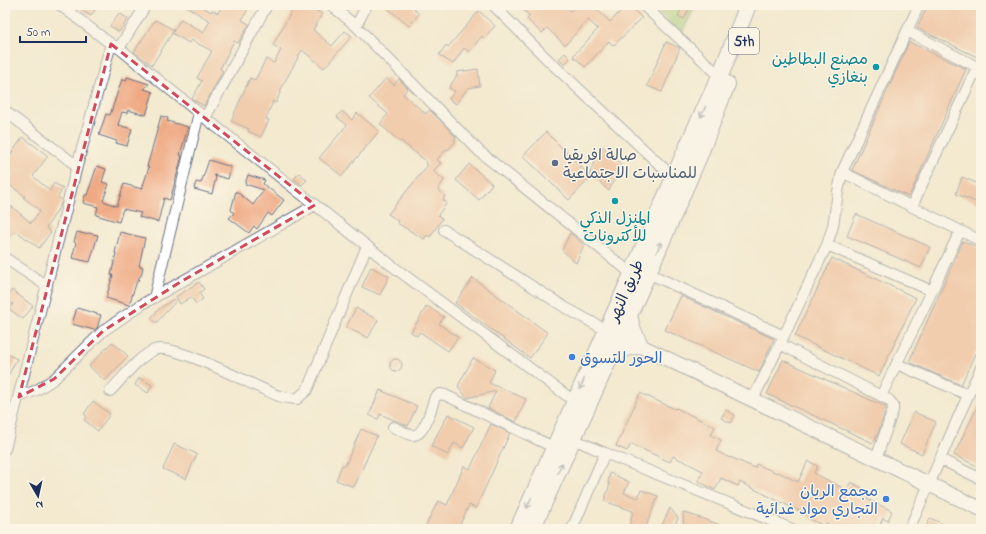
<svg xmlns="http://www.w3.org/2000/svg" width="986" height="534" viewBox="0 0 986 534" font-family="'Indie Flower','Playpen Sans Arabic',sans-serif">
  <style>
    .green { fill: #a2c974; stroke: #5e7c69 }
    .building { fill: #efa983 }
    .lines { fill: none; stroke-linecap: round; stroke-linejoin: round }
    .street-casing { stroke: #677086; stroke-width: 12 }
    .secondary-casing { stroke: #677086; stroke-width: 16 }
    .primary-casing { stroke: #677086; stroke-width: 18 }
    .street { stroke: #fff; stroke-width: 10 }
    .secondary { stroke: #fff; stroke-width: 14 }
    .primary { stroke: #fff; stroke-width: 16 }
    .oneway { stroke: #8d97ae }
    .marked { fill: none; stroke: #d1495b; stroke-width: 3; stroke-dasharray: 8 5; stroke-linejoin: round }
    .culture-dot { fill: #0f9aa8; stroke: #fcf5e5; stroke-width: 1.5 }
    .service-dot { fill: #5c6f8a; stroke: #fcf5e5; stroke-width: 1.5 }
    .shop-dot { fill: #3f7fe0; stroke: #fcf5e5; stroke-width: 1.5 }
    .labels { text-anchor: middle; stroke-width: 3; stroke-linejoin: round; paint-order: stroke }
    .shield { fill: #fcf5e5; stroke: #5e6a86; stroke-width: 1 }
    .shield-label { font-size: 15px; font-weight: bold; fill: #1b2f5e }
    .culture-label { font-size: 16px; fill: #0d838f; stroke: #fcf5e5; text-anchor: end }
    .service-label { font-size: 16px; fill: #4e5e75; stroke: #fcf5e5; text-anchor: start }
    .street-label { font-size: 16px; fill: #1b2f5e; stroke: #fcf5e5 }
    .shop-label { font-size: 16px; fill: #366cbe; stroke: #fcf5e5; text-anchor: start }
  </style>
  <rect width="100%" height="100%" fill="#fcf5e5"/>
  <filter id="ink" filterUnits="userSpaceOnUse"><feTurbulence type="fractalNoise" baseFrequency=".025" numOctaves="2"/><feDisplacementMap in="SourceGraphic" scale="8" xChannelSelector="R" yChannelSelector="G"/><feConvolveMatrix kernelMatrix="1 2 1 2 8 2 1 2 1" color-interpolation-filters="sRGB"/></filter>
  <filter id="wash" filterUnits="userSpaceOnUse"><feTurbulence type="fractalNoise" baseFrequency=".012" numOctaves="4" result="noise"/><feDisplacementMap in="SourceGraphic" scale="16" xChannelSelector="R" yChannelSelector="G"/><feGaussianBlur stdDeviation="0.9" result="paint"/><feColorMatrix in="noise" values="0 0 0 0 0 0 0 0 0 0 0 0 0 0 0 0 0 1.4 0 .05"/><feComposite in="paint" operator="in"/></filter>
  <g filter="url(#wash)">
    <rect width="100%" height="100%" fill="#f3ead0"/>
    <path class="green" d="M652 5H696L681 35Z"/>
    <g id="blocks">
      <path class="building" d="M84 5H98L91 16 81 10Z
        M184 5H199L211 12 212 10 218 13 223 5H250L242 20 249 24 238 43 234 41 220 69 223 71 204 106 192 99 202 81 197 78 212 51 191 40 189 43 172 33 181 19 203 33 210 21Z
        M295 5H307L322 14 313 30 332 46 345 31 352 36 324 68 302 50 283 85 276 103 273 101 266 119 269 120 261 137 248 131 249 129 231 121 250 78 255 80 266 59 274 63 281 50 273 45Z
        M384 5H418L414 9 419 14 409 26Z
        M517 5H565L571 11 577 5H592L610 22 627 5H629L642 18 613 46 609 41 585 67 573 56 598 29 588 20 565 45 547 28 542 33 527 19 530 16Z
        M683 5H691L684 19 678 16Z
        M928 5H981V59L917 28Z
        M479 11 495 26 484 38 482 36 469 52 464 48 453 64 439 55 446 45 448 47Z
        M119 13 128 19 119 32 110 26Z
        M155 20 174 30 152 65 134 52Z
        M666 42 680 48 662 92 647 86Z
        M909 42 966 69 909 197 852 170Z
        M565 53 570 58 565 64 559 59Z
        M478 69 480 86 468 88 456 104 449 99 455 91 449 88 457 75V72Z
        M127 77 149 84 144 89 153 92 146 115 128 110 127 113 122 112 118 125 132 129 127 146 116 143 117 141 99 135 106 114 110 115 122 79 126 81Z
        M386 78 394 85 399 79 408 88 403 94 426 114 430 110 456 137 454 140 456 141 448 150 446 149 437 160 441 163 433 171 444 180 438 190 445 196 443 200 447 203 438 215 442 219 430 237 427 235 424 239 397 223 398 221 388 214 428 165 426 164 427 162 401 141 400 142 380 124 388 114 369 98Z
        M342 111 352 120 357 113 379 131 342 176 319 158 347 125 337 117Z
        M161 116 168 118 167 121 188 127 180 155 182 156 170 200 164 198 158 222 139 217 141 213 123 209 119 222 96 215 98 207 83 203 85 195H87L97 166 106 169 102 182 109 184 103 201 117 206 124 184 142 189 149 167H147Z
        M546 132 591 177 569 200 523 156Z
        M23 137 48 156 33 176 50 191 54 183 63 188 58 197 62 200 60 206 46 228 51 232 39 248 16 231 5 241V213L11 206 31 223 40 211 23 197 25 196 5 182V162Z
        M601 145 621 164 609 191 590 173Z
        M209 160 231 167 228 179 214 175 216 177 212 194 194 189 196 182 201 183Z
        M469 164 492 184 479 200 456 180Z
        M299 173 307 180 302 185 294 179Z
        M248 175 265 180 263 184 284 200 272 216 268 213 257 229 254 226 249 233 229 218 234 213 231 210 236 191 253 205 264 190 245 184Z
        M962 177 981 185V204L956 194Z
        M856 214 930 247 921 268 847 236Z
        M77 232 85 234 88 233 98 235 90 262 72 258 76 243 74 242Z
        M120 232 145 238 139 266 143 267 141 276 139 277 138 282 137 281 129 305 106 298 113 275H111L116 253H115Z
        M570 233 584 245 576 263 562 250Z
        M963 241 981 249V340L961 385 909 362Z
        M832 258 916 298 879 376 795 336Z
        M371 267 389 276 380 295 362 287Z
        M473 278 548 333 530 358 455 303Z
        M199 282 204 289 199 293 203 299 196 304 191 297 180 304 176 297Z
        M12 290 33 306 23 319 9 309 13 304 6 299Z
        M681 296 774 339 759 372 665 330Z
        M174 299 176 301 156 323 151 318 159 309Z
        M427 306 444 317 439 324 458 337 448 351 420 332 417 336 411 332Z
        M77 308 101 315 97 328 94 330 72 324Z
        M356 308 378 320 368 338 346 327Z
        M112 342 128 356 105 381 89 366Z
        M5 353 17 359 5 381Z
        M473 358 495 370 489 383 526 399 516 422 488 408 496 391 467 398 458 386Z
        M390 365a6 6 0 1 1 12 0a6 6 0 1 1-12 0Z
        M783 360 886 407 879 431 873 443 767 394Z
        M139 378 152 385 148 393 135 385Z
        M380 390 417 406 408 426 380 414 378 419 369 415Z
        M640 393 675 409 676 408 715 427 711 435 721 440 716 451 730 458V457L755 468 756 464 777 473 778 472 798 482 808 461 818 466 814 473 846 490 851 482 871 493 867 499 892 511 888 521 883 518 878 529H838L826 523 824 526 808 518 809 516 740 482 738 486 721 478 715 490 698 481 703 471 673 456 670 462 631 444 627 451 616 446Z
        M981 399V468L954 455Z
        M93 401 110 414 98 431 84 420 87 416 84 414Z
        M726 410 735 415 731 423 721 418Z
        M914 412 936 422 922 454 900 444Z
        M448 414 474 427 463 448 454 443 448 455 431 446Z
        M491 424 510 433 476 508 469 505 458 529H434L426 525 438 501 447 505 464 466 470 469Z
        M361 429 377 436 354 487 336 480 342 465 345 466Z
        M174 444 197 454 186 479 163 469Z
        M610 473 629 482 624 493 638 498 641 490 658 496 645 529H629L633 511 604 501 610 484 608 483Z
        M670 508 678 518 673 529H660Z
        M683 512 712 522 730 529H684Z
        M930 518 954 529H925Z"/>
    </g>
  </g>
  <g filter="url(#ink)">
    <use href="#blocks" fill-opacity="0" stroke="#677086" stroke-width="1"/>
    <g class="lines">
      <defs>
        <path id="street" d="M60 5 111 44 119 48 199 113 391 265 574 401
          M331 5 356 26 480 152 632 274
          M493 5 547 59 674 178
          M643 5 720 76
          M356 26 367 5
          M907 31 981 69
          M119 48 146 5
          M5 111 77 166
          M205 118 267 5
          M842 172 981 241
          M912 206 977 67
          M444 230 566 308 606 330
          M5 258 47 286
          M648 273 784 336
          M932 291 960 231
          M154 298 199 113
          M782 340 827 245
          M897 364 968 395
          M110 391C124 377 136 359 154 350 172 341 257 388 279 396 284 398 291 398 297 399L307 390 367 246
          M881 396 932 291 827 245 833 226 838 192 842 172 919 5
          M19 397 37 390 54 379 103 331 141 305 315 205
          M753 399 780 344 889 400 893 405V410L876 459
          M5 410 13 416
          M393 427C398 429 405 433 411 435 425 438 431 408 435 397L440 394 445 395 553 447
          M573 439 605 453 792 529
          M5 449 77 166 111 44
          M940 459 981 479
          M572 529 605 453
          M909 529C934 476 955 421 981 368"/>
        <path id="secondary" d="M630 341 981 509"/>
        <path id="primary" d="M610 357 626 348 640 345 632 328 629 315
          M518 529 632 274 693 134 720 76 748 5
          M532 529 648 273 699 156 727 84"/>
      </defs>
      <use href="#street" class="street-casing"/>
      <use href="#secondary" class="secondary-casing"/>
      <use href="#primary" class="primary-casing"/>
      <use href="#street" class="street"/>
      <use href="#secondary" class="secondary"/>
      <use href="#primary" class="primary"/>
    </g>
    <defs><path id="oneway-shaft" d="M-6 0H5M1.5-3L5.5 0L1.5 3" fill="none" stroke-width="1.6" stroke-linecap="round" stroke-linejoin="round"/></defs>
    <g class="oneway">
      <use href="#oneway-shaft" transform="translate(703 112) rotate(115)"/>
      <use href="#oneway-shaft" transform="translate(659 247) rotate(-67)"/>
      <use href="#oneway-shaft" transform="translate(582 384) rotate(114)"/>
      <use href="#oneway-shaft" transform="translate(560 468) rotate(-66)"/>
      <use href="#oneway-shaft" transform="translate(529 503) rotate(114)"/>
    </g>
  </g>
  <path d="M0 0H986V534H0ZM111 44 315 205 182 281 103 331 54 379 19 397Z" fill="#f3ead0" fill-opacity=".55" fill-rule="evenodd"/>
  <path class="marked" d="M111 44 315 205 182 281 103 331 54 379 19 397Z"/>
  <g class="culture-dot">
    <circle cx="876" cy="67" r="4"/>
    <circle cx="615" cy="201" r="4"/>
  </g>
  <circle class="service-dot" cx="555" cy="163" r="4"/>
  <g class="shop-dot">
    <circle cx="572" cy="357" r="4"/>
    <circle cx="886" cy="499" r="4"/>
  </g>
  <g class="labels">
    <rect class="shield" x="729" y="28" width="30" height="26" rx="3"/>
    <g class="shield-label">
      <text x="744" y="46">5th</text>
    </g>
    <g class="culture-label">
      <text x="868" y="64">مصنع البطاطين<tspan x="868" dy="18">بنغازي</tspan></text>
      <text x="615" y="223" text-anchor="middle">المنزل الذكي<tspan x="615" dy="18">للأكترونات</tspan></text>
    </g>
    <g class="service-label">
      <text x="563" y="160">صالة افريقيا<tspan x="563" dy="18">للمناسبات الاجتماعية</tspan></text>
    </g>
    <g class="street-label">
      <text transform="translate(625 290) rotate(-66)" y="6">طريق النهر</text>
    </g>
    <g class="shop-label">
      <text x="580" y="363">الحور للتسوق</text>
      <text x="878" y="496" text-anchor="end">مجمع الريان<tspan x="878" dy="18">التجاري مواد غدائية</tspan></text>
    </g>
  </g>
  <rect width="986" height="534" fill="none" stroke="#fcf5e5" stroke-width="20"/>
  <g transform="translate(38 496) rotate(171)" stroke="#fcf5e5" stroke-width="3" paint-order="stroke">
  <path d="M0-3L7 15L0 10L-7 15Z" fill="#1b2f5e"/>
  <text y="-6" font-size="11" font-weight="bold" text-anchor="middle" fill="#1b2f5e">N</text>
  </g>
  <path d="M20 36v6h66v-6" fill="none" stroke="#1b2f5e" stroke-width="2"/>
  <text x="26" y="36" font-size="12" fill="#1b2f5e" stroke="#fcf5e5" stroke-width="3" paint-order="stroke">50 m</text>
</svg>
